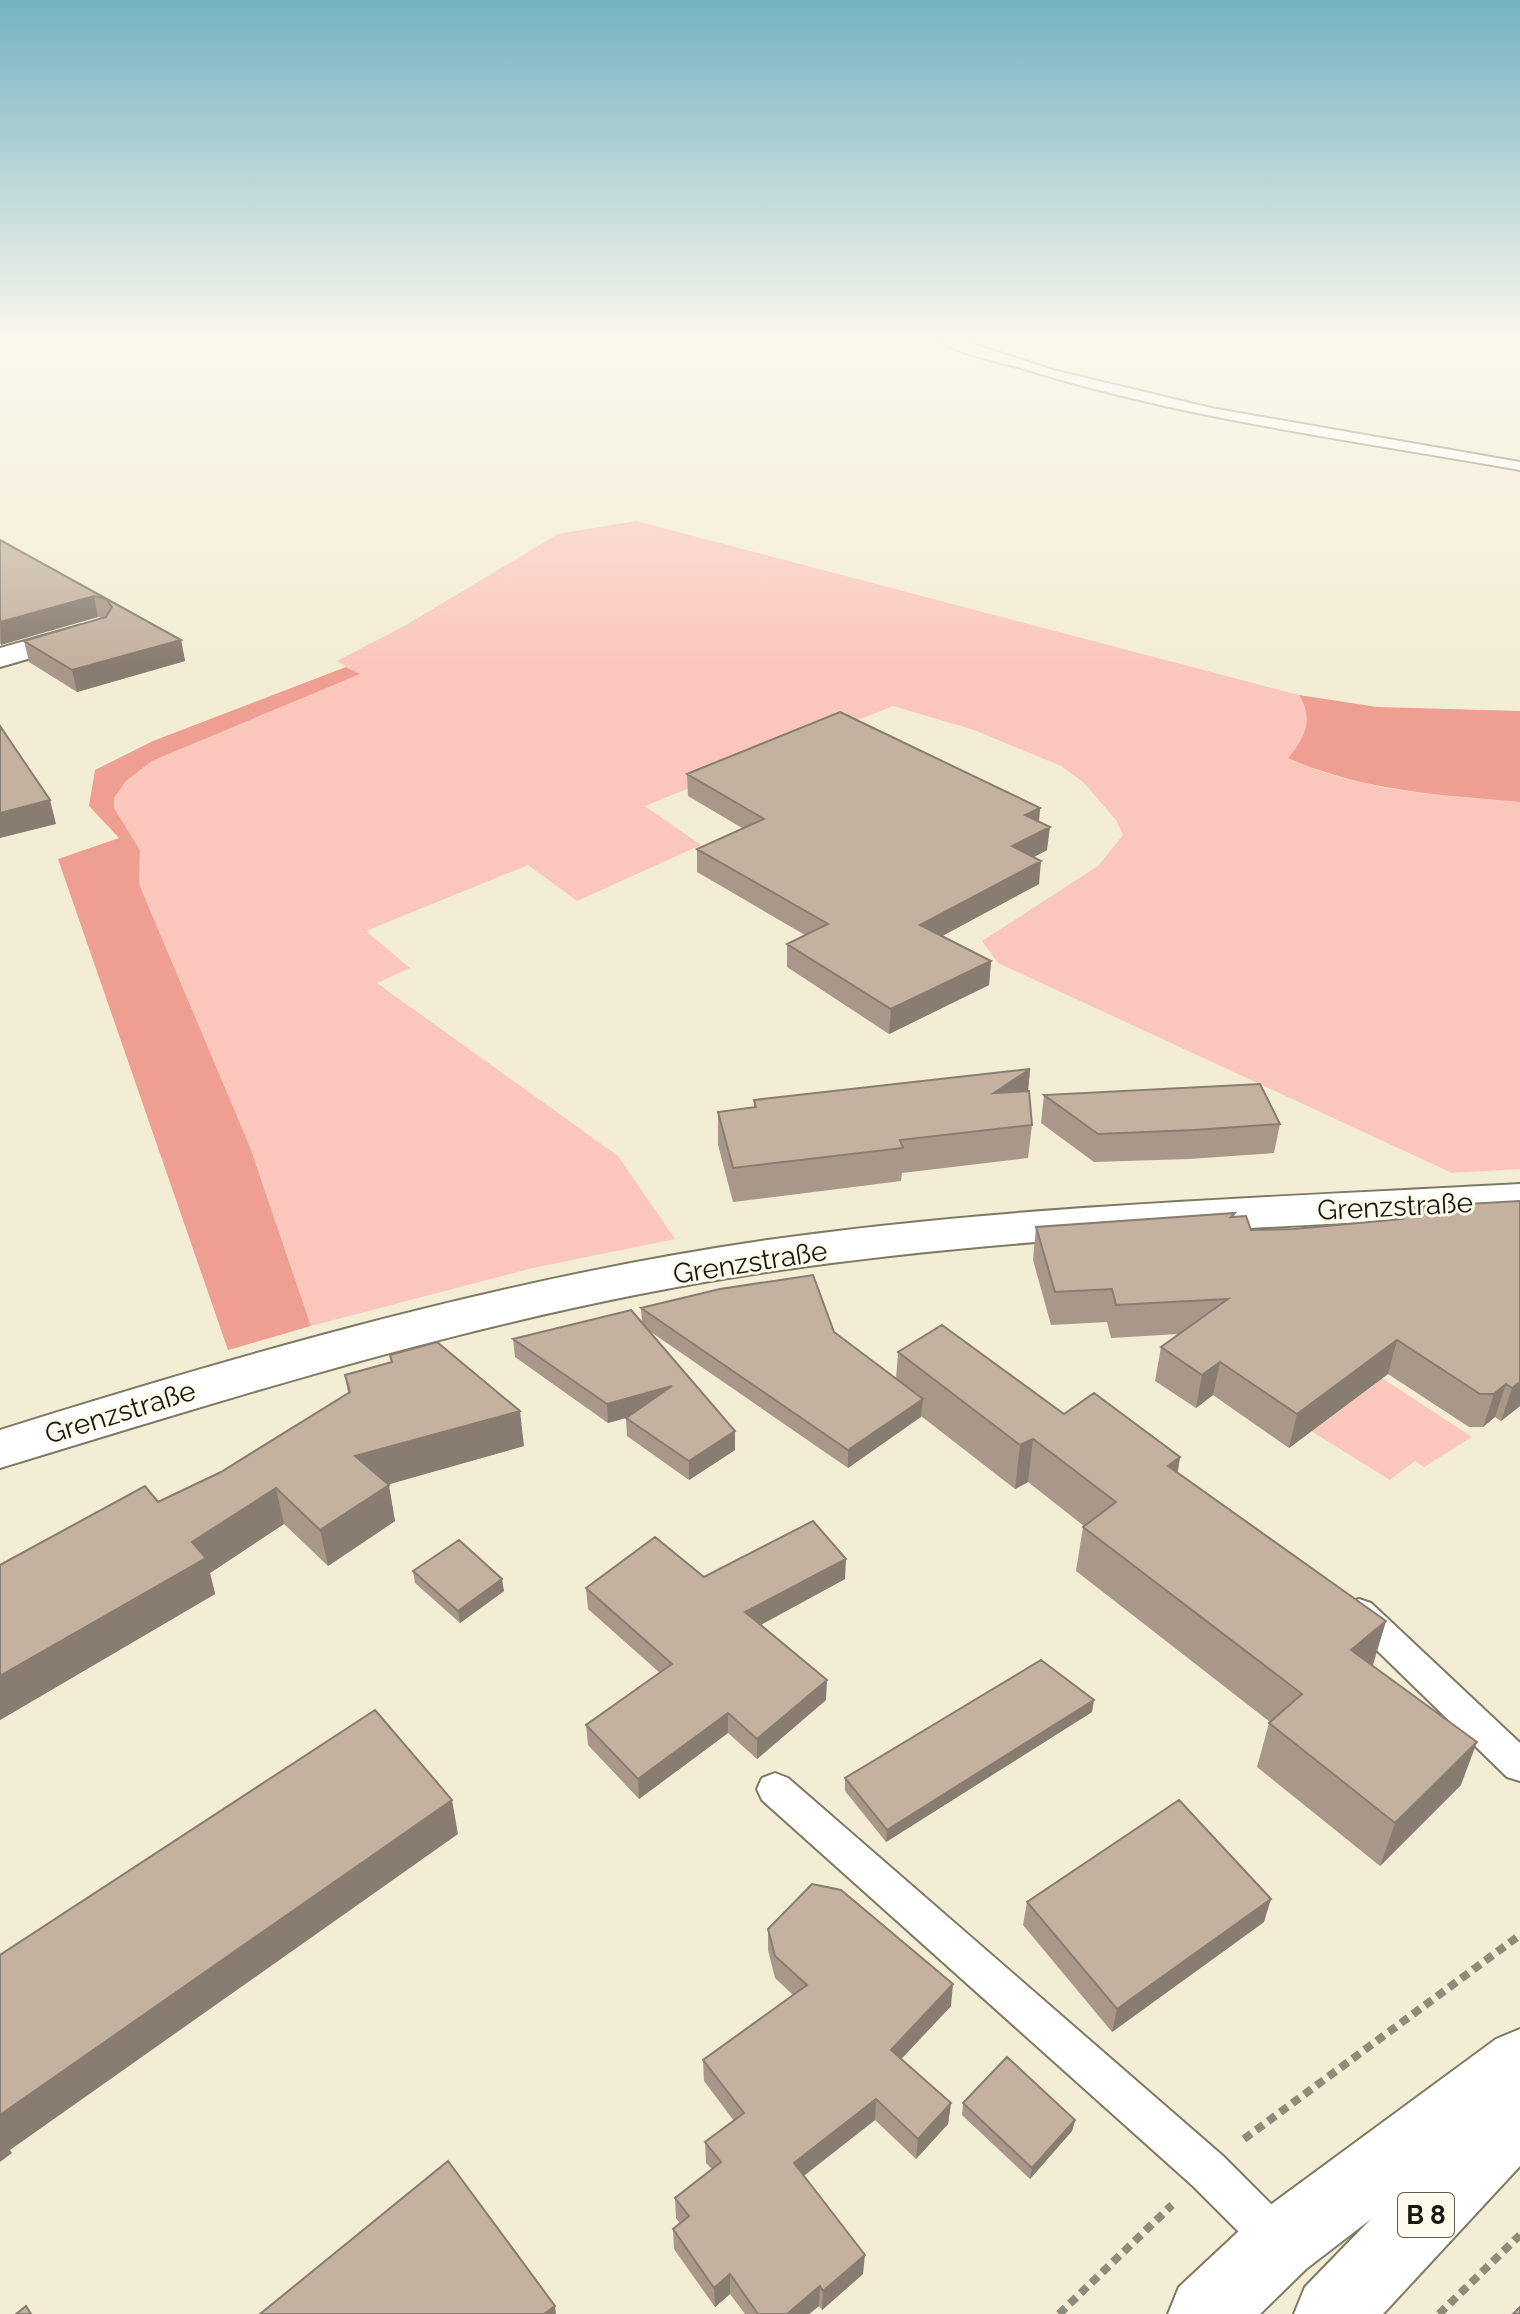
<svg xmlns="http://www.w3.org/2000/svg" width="1520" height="2314" viewBox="0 0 1520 2314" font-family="Raleway,sans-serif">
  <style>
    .green { fill: #fbc7bd }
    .forest { fill: #ee9f91 }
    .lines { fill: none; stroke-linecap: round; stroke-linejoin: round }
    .lane-casing { stroke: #7e7963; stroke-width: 4 }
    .street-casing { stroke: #7e7963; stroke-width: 4 }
    .primary-casing { stroke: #7e7963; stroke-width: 4 }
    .path { stroke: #8f8b7a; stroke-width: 8; stroke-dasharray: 9 6; stroke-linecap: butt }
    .lane { fill: #fff; fill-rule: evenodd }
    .street { fill: #fff; fill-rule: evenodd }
    .primary { fill: #fff; fill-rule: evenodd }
    .wall { fill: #a9988a }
    .shaded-wall { fill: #897c70 }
    .building { fill: #c4b1a0; stroke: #897c70; stroke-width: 2 }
    .labels { text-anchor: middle; stroke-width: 6; stroke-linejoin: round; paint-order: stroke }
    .shield { fill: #fefaec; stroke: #5d5a51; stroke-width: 2 }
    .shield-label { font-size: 26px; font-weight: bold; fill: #18160e }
    .street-label { font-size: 28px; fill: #18160e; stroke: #fefaec }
  </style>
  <rect width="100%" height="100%" fill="#f3edd5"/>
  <path class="green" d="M636 521 1299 695C1314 720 1305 738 1288 758 1362 792 1440 795 1520 802V1169L1452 1173 998 963 982 941 1098 866 1123 835 1116 820 1083 782 1061 766 974 730 893 706 645 806 701 845 577 901 528 865 366 931 410 968 377 983 618 1156 675 1239 533 1268 311 1326 250 1147 139 884 140 850 114 808V798L126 781 152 761 359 674 337 661 406 625 558 534Z
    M1382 1378 1472 1437 1424 1467 1415 1461 1390 1480 1311 1431Z"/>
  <path class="forest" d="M346 667 360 674 152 761 126 781 114 798V808L140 850 139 884 250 1147 311 1326 228 1350 58 859 119 838 89 806 95 770 153 741Z
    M1299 695 1377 707 1520 711V802C1440 795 1362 791 1288 758 1305 738 1314 720 1299 695Z"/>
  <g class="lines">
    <defs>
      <path id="lane" d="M936 338H954L1053 370 1211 408 1520 462V470C1352 440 1184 419 1021 368 998 362 951 352 936 338Z
        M1359 1599 1371 1603 1520 1743V1781L1507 1777 1347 1621 1342 1612 1347 1603Z
        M775 1773 788 1778 1223 2156 1293 2226 1300 2241 1293 2256 1278 2263 1263 2256 1193 2186 762 1800 757 1789 762 1778Z"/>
      <path id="street" d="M82 625 93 628 97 634 93 640 0 667V648Z
        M1520 1184V1214C1267 1228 1011 1235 760 1273 501 1312 250 1392 0 1468V1430C245 1353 507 1278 761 1241 1012 1205 1267 1198 1520 1184Z"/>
      <path id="primary" d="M1520 2029V2166L1383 2314H1294L1305 2287 1371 2219 1306 2269 1260 2314H1168L1179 2287 1254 2217 1496 2039Z"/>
    </defs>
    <use href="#lane" class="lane-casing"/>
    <use href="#street" class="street-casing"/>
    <use href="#primary" class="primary-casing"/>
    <path class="path" d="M1244 2139 1520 1935
      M1059 2314 1172 2205
      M1439 2314 1520 2235"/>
    <use href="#lane" class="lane"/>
    <use href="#street" class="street"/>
    <use href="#primary" class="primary"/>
  </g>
  <path class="wall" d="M0 540 181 640 185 661 77 692 29 662 24 641 102 618 98 617 0 644Z
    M687 774 1040 808 1039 822 1047 850 1034 857 1039 884 942 936 991 961 989 985 889 1034 787 967V944L805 935 697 872V849L742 828 688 796Z
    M1030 1069 1028 1092 1032 1125 1028 1158 902 1173 901 1181 733 1202 718 1145V1112L754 1108V1100Z
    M1044 1095 1280 1124 1274 1153 1189 1159 1094 1162 1041 1123Z
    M1520 1201V1406L1501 1421 1495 1417 1483 1427H1469L1388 1374 1289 1448 1213 1395 1196 1408 1155 1381 1161 1347 1179 1334 1111 1338 1107 1322 1051 1325 1033 1260 1036 1227 1235 1217 1251 1230 1293 1229 1394 1220 1397 1208Z
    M641 1308 834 1332 896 1379 898 1352 1180 1457 1178 1472 1386 1621 1372 1665 1461 1785 1380 1866 1257 1767 1269 1723 1270 1722 1076 1571 1083 1527 1084 1526 1028 1482 1015 1489 921 1416 848 1468 648 1330 735 1450 689 1480 627 1436 626 1418 608 1423 515 1357 513 1339 642 1323Z
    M390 1355 524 1446 388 1484 395 1521 328 1566 284 1524 210 1573 215 1594 0 1720V1565L158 1502 221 1472 348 1393 345 1375 391 1363Z
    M413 1571 504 1591 460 1623 415 1583Z
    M704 1577 845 1579 760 1625 826 1700 757 1759 728 1733 639 1799 588 1745 586 1725 660 1673 588 1609 586 1588Z
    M1092 1712 886 1842 845 1791V1778Z
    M1027 1902 1264 1922 1112 2032 1023 1925Z
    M768 1929 951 2006 901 2059 951 2103 948 2124 916 2159 875 2120 804 2176 863 2274 822 2310 819 2306 809 2314H745L730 2294 715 2307 674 2249 673 2229 680 2224 676 2218 675 2198 712 2169 706 2163 705 2142 734 2121 704 2081 703 2060 793 1995 775 1978 768 1950Z
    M963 2103 1075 2120 1072 2131 1030 2179 962 2115Z"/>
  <path class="shaded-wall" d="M94 596 98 617 1 645 0 622Z
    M181 640 185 661 77 692 72 670Z
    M50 800 56 824 0 838V813Z
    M1040 808 1038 830 1025 815Z
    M1050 827 1047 850 1010 869 1012 846Z
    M1041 861 1039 884 918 949 920 925Z
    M991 961 989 985 889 1034 891 1009Z
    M1030 1069 1027 1101 994 1093Z
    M1397 1340 1388 1374 1289 1448 1297 1414Z
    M1220 1362 1213 1395 1196 1408 1202 1375Z
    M1520 1382V1406L1501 1421 1512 1388Z
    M1506 1384 1495 1417 1483 1427 1494 1394Z
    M672 1386 673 1404 608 1423 607 1404Z
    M923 1399 921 1417 848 1468V1450Z
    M520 1411 524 1446 362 1492 355 1456Z
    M735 1431V1450L689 1480V1461Z
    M1033 1439 1028 1482 1015 1489 1020 1445Z
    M1180 1457 1172 1501 1168 1466Z
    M389 1485 395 1521 328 1566 320 1530Z
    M276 1488 284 1524 210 1573 215 1594 0 1720V1676L192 1542Z
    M846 1559 845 1579 746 1633 745 1612Z
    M502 1579 504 1591 460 1623 458 1611Z
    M1386 1621 1373 1665 1338 1694 1351 1650Z
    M827 1680 826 1700 757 1759V1739Z
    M1094 1700 1092 1712 886 1842 887 1830Z
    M728 1713V1733L639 1799 638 1779Z
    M1477 1742 1461 1785 1380 1866 1395 1823Z
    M452 1800 458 1834 10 2150 12 2153 0 2162V2115Z
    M1271 1899 1264 1922 1112 2032 1117 2009Z
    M953 1984 951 2006 890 2071 891 2050Z
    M876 2099 875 2120 794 2183V2163Z
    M951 2103 948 2124 916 2159 918 2139Z
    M1075 2120 1072 2131 1030 2179 1032 2168Z
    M865 2255 863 2274 822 2310 823 2291Z
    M730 2274V2294L715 2307 714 2288Z
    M820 2286 819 2306 809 2314H787Z
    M555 2306 556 2314H544Z"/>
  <path class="building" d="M0 540 181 640 72 670 24 641 106 617 112 607 106 599 94 596 0 622Z
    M840 712 1040 808 1025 815 1050 827 1012 846 1041 861 920 925 991 961 891 1009 787 944 828 924 697 849 764 819 687 774Z
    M0 726 50 800 0 813Z
    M1030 1069 994 1093 1029 1091 1032 1125 900 1140 903 1148 733 1168 718 1112 756 1107 754 1100Z
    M1260 1084 1280 1124 1194 1130 1098 1134 1044 1095Z
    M1520 1201V1382L1512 1388 1506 1384 1494 1394H1480L1397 1340 1297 1414 1220 1362 1202 1375 1161 1347 1228 1299 1116 1305 1112 1289 1055 1292 1036 1227 1235 1213 1231 1217 1246 1216 1251 1230 1293 1229 1403 1219 1397 1208Z
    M813 1275 834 1332 923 1399 848 1450 641 1308 720 1289Z
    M631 1310 735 1431 689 1461 626 1418 672 1386 607 1404 513 1339Z
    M942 1325 1064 1414 1094 1393 1180 1457 1168 1466 1386 1621 1351 1650 1477 1742 1395 1823 1269 1723 1302 1694 1083 1527 1116 1502 1033 1439 1020 1445 898 1352Z
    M437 1342 520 1411 355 1456 389 1485 320 1530 276 1488 192 1542 206 1558 0 1676V1565L145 1486 158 1502 221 1472 350 1392 345 1375 392 1362 390 1355Z
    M813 1521 846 1559 745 1612 827 1680 757 1739 728 1713 638 1779 586 1725 672 1664 586 1588 655 1537 704 1577Z
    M459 1540 502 1579 458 1611 413 1571Z
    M1041 1660 1094 1700 887 1830 845 1778Z
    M375 1710 452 1800 0 2115V1955Z
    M1179 1800 1271 1899 1117 2009 1027 1902Z
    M812 1884 841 1890 953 1984 891 2050 951 2103 918 2139 876 2099 794 2163 865 2255 823 2291 820 2286 787 2314H758L730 2274 714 2288 673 2229 689 2216 675 2198 721 2162 705 2142 744 2113 703 2060 807 1985 775 1956 768 1929Z
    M1007 2057 1075 2120 1032 2168 963 2103Z
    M448 2161 555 2306 544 2314H260Z
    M26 2306 31 2314H16Z
    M1520 2307V2314H1513Z"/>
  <linearGradient id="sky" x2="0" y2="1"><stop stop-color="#74b3c2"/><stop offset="0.51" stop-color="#faf7ec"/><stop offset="1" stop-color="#faf7ec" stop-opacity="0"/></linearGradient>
  <rect width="1520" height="662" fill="url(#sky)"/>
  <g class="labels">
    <rect class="shield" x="1398" y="2193" width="56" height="44" rx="6"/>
    <g class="shield-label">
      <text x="1426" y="2224">B 8</text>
    </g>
    <g class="street-label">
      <text transform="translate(1395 1206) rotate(-3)" y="10">Grenzstraße</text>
      <text transform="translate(750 1262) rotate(-9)" y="10">Grenzstraße</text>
      <text transform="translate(120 1412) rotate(-17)" y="10">Grenzstraße</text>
    </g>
  </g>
</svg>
